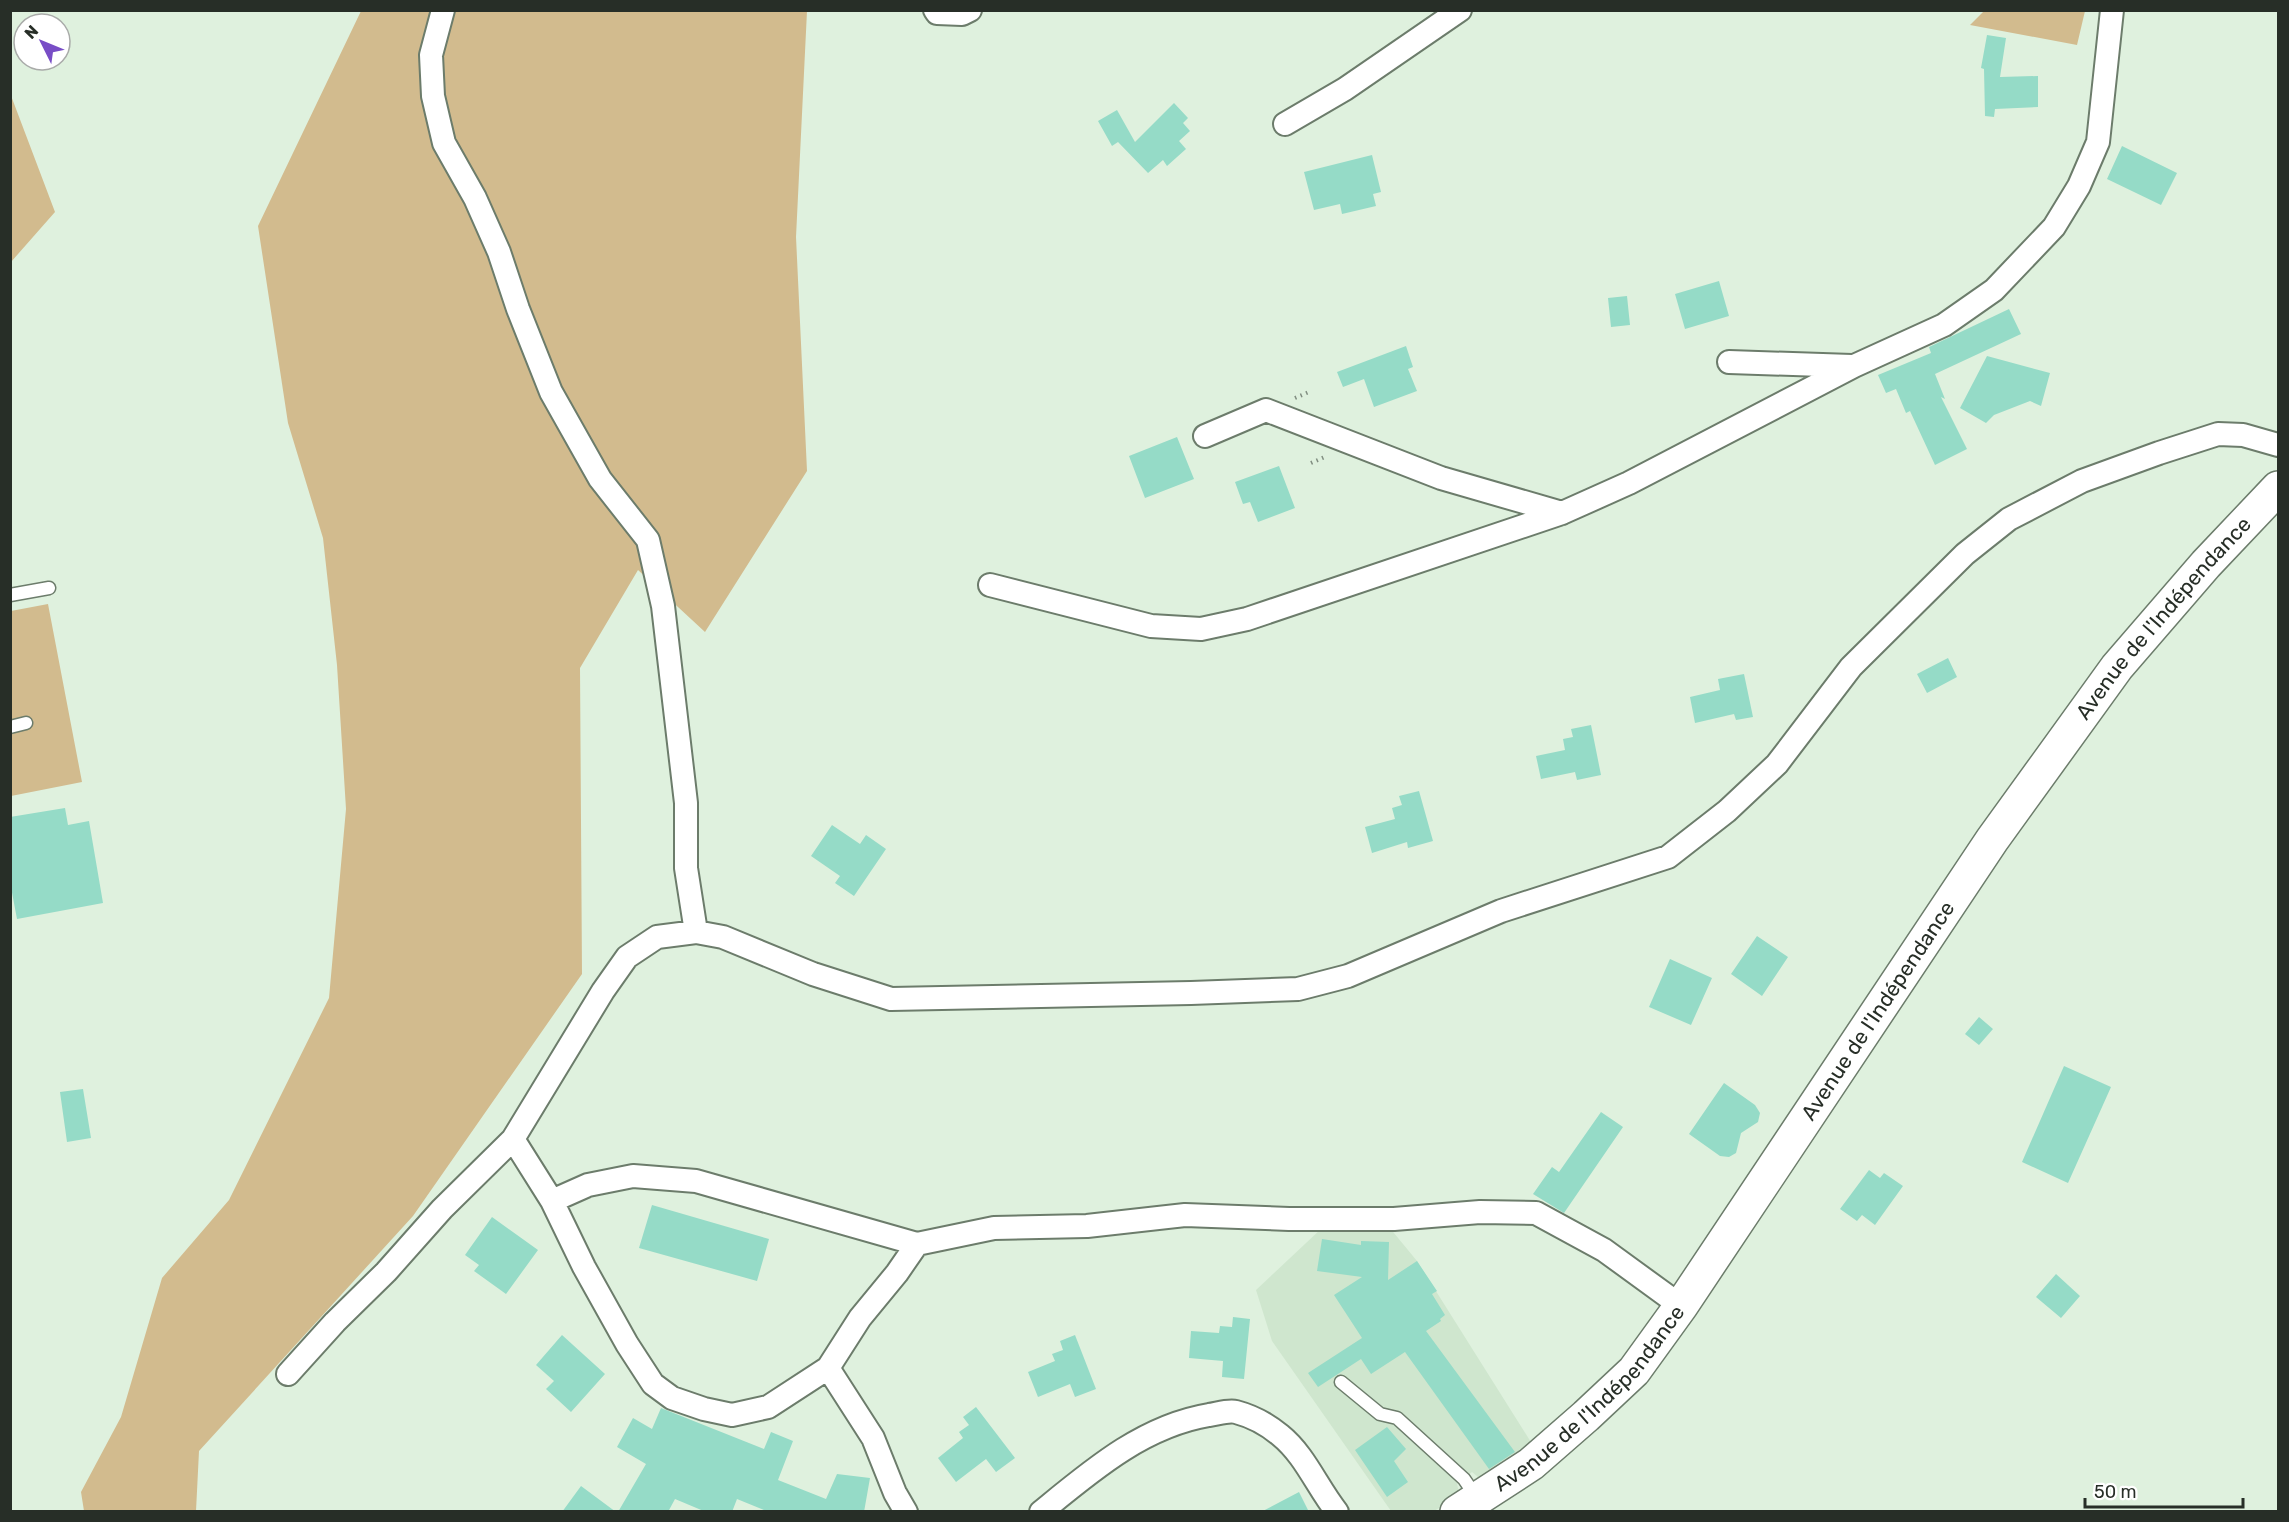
<svg xmlns="http://www.w3.org/2000/svg" width="2289" height="1522" viewBox="0 0 2289 1522" font-family="Rubik,sans-serif">
  <style>
    .built { fill: #cfe6ce }
    .green { fill: #d2bb8e }
    .building { fill: #95dbc7 }
    .lines { fill: none; stroke-linecap: round; stroke-linejoin: round }
    .lane-casing { stroke: #6c7c6b; stroke-width: 15 }
    .street-casing { stroke: #6c7c6b; stroke-width: 26 }
    .highway-casing { stroke: #6c7c6b; stroke-width: 36 }
    .path { stroke: #818e81; stroke-width: 4; stroke-dasharray: 1.5 4.5; stroke-linecap: butt }
    .lane { stroke: #fff; stroke-width: 12 }
    .street { stroke: #fff; stroke-width: 22 }
    .highway { stroke: #fff; stroke-width: 33 }
    .labels { text-anchor: middle; stroke-width: 6; stroke-linejoin: round; paint-order: stroke }
    .street-label { font-size: 21px; fill: #272e27; stroke: #fff }
  </style>
  <rect width="100%" height="100%" fill="#dff1de"/>
  <path class="built" d="M1389 1227 1417 1261 1534 1447 1484 1482 1472 1472 1457 1484 1460 1496 1434 1511H1391L1272 1341 1256 1290 1322 1228Z"/>
  <path class="green" d="M361 11H807L796 237 807 471 705 632 638 570 580 668 582 974 413 1216 199 1451 196 1511H84L81 1492 121 1417 162 1278 229 1200 329 998 346 809 337 665 323 538 288 423 258 226Z
    M1984 11V10L2085 11 2077 45 1970 25Z
    M10 93 55 212 11 262H10Z
    M48 604 82 782 11 796V611Z"/>
  <path class="building" d="M1987 35 2006 38 2000 77 2038 76V107L1995 109 1994 117 1985 116 1984 69 1981 68Z
    M1174 103 1188 118 1183 123 1190 131 1179 141 1186 149 1167 166 1163 160 1148 173 1118 142 1112 146 1098 121 1117 110 1135 142Z
    M2122 146 2177 173 2161 205 2107 179Z
    M1372 155 1381 192 1373 194 1376 206 1342 214 1340 204 1314 210 1304 172Z
    M1719 281 1729 316 1685 329 1675 294Z
    M1627 296 1630 325 1611 327 1608 298Z
    M2009 309 2021 334 1935 374 1945 399 1941 397 1967 449 1935 465 1910 411 1906 413 1896 389 1886 393 1878 375 1931 353 1929 347Z
    M1406 346 1413 367 1408 369 1417 391 1374 407 1364 379 1343 387 1337 372Z
    M1987 356 2050 373 2041 406 2030 401 1994 415 1986 423 1960 408Z
    M1177 437 1194 479 1145 498 1129 456Z
    M1279 466 1295 508 1258 522 1250 502 1243 504 1235 482Z
    M1948 658 1957 677 1927 693 1917 674Z
    M1744 674 1753 717 1736 720 1734 714 1695 723 1690 697 1720 690 1718 679Z
    M1591 725 1601 775 1577 780 1575 772 1541 779 1536 756 1565 750 1563 739 1573 737 1571 729Z
    M1419 791 1433 841 1408 848 1407 842 1372 853 1365 827 1395 819 1392 808 1402 805 1399 796Z
    M65 808 68 825 89 821 103 903 17 919 10 882V817Z
    M832 825 860 844 866 835 886 849 854 896 835 883 840 876 811 856Z
    M1757 936 1788 957 1762 996 1731 974Z
    M1670 959 1712 978 1691 1025 1649 1007Z
    M1979 1017 1993 1029 1979 1045 1965 1034Z
    M2064 1066 2111 1087 2068 1183 2022 1162Z
    M1724 1083 1755 1105 1760 1113 1758 1122 1741 1133 1736 1153 1729 1157 1720 1156 1689 1134Z
    M83 1089 91 1138 67 1142 60 1092Z
    M1601 1112 1623 1127 1564 1213 1533 1194 1552 1167 1559 1172Z
    M1869 1170 1880 1178 1884 1173 1903 1186 1875 1225 1862 1215 1857 1221 1840 1209Z
    M652 1205 769 1239 757 1281 639 1248Z
    M492 1217 538 1250 506 1294 474 1271 479 1265 465 1255Z
    M1322 1239 1361 1245V1241L1389 1242 1388 1280 1417 1261 1437 1291 1432 1294 1445 1315 1440 1319 1441 1321 1426 1331 1515 1452 1489 1469 1405 1352 1371 1374 1361 1359 1318 1387 1308 1373 1362 1338 1334 1295 1362 1277 1317 1271Z
    M2056 1274 2080 1296 2061 1318 2036 1297Z
    M1233 1317 1250 1319 1244 1379 1222 1377 1223 1361 1189 1358 1191 1331 1219 1333 1220 1326 1232 1327Z
    M562 1335 605 1374 571 1412 546 1389 554 1381 536 1365Z
    M1075 1335 1096 1389 1075 1397 1070 1384 1038 1397 1028 1372 1055 1361 1052 1354 1063 1350 1060 1341Z
    M976 1407 1015 1458 996 1472 986 1459 956 1482 938 1458 963 1438 959 1432 969 1425 963 1417Z
    M661 1408 764 1449 771 1432 793 1441 778 1480 826 1499 837 1474 870 1478 864 1512H769L737 1499 732 1512H706L675 1499 668 1512H618L646 1464 617 1447 633 1418 652 1429Z
    M1387 1427 1406 1449 1394 1461 1408 1482 1387 1497 1355 1450Z
    M581 1486 616 1512H562Z
    M1299 1492 1309 1512H1261Z"/>
  <g class="lines">
    <defs>
      <path id="lane" d="M10 595 49 588
        M10 727 26 723
        M1341 1382 1380 1414 1397 1418 1464 1479 1477 1498"/>
      <path id="street" d="M443 10 431 55 433 96 444 143 475 198 499 252 518 309 551 392 600 479 648 540 663 606 686 803V868L696 932
        M935 10 937 13 962 14 970 10
        M1285 124 1345 89 1460 10
        M1729 362 1852 366
        M1205 436 1266 410 1441 478 1562 513
        M990 585 1151 626 1201 629 1247 619 1562 513 1629 483 1854 366 1944 325 1994 290 2054 227 2079 186 2098 142 2112 10
        M513 1139 552 1201 584 1267 627 1344 653 1384 672 1398 704 1409 732 1415 768 1407 828 1368 860 1318 897 1273 917 1244
        M552 1201 588 1185 633 1176 696 1181 917 1244 994 1228 1087 1226 1185 1215 1289 1219H1394L1480 1212 1536 1213 1604 1250 1681 1306
        M828 1368 873 1438 895 1493 906 1512
        M288 1374 335 1322 386 1272 442 1209 513 1139 603 991 627 957 657 937 696 932 723 937 813 974 891 999 1191 993 1298 989 1348 976 1501 911 1668 857 1727 811 1777 764 1851 667 1965 554 2009 519 2082 481 2159 453 2218 434 2243 435 2278 445
        M1041 1512C1091 1471 1143 1426 1209 1415 1217 1414 1228 1410 1236 1412 1251 1416 1268 1425 1280 1435 1305 1455 1317 1487 1337 1512"/>
      <g id="highway">
        <path id="s1" d="M1457 1512 1531 1464 1586 1416 1634 1371 1681 1306 1992 840 2117 667 2206 564 2278 488"/>
      </g>
    </defs>
    <use href="#lane" class="lane-casing"/>
    <use href="#street" class="street-casing"/>
    <use href="#highway" class="highway-casing"/>
    <path class="path" d="M1295 398 1309 392
      M1311 463 1327 456"/>
    <use href="#lane" class="lane"/>
    <use href="#street" class="street"/>
    <use href="#highway" class="highway"/>
  </g>
  <g class="labels">
    <g class="street-label">
      <text dy="7" stroke="none"><textPath href="#s1" startOffset="1148">Avenue de l'Indépendance</textPath></text>
      <text dy="7" stroke="none"><textPath href="#s1" startOffset="662">Avenue de l'Indépendance</textPath></text>
      <text dy="7" stroke="none"><textPath href="#s1" startOffset="176">Avenue de l'Indépendance</textPath></text>
    </g>
  </g>
  <rect width="2289" height="1522" fill="none" stroke="#272e27" stroke-width="24"/>
  <g transform="translate(42 42) rotate(313)"><circle r="28" fill="#ffffff" stroke="#a9aba9" stroke-width="1.5"/>
  <path d="M0-4.5L10 22L0 15L-10 22Z" fill="#784dc6"/>
  <text y="-9" font-size="16" font-weight="bold" text-anchor="middle" fill="#272e27">N</text>
  </g>
  <path d="M2085 1498v9h158v-9" fill="none" stroke="#272e27" stroke-width="3"/>
  <text x="2094" y="1498" font-size="18" fill="#272e27" stroke="#ffffff" stroke-width="4.5" paint-order="stroke">50 m</text>
</svg>
